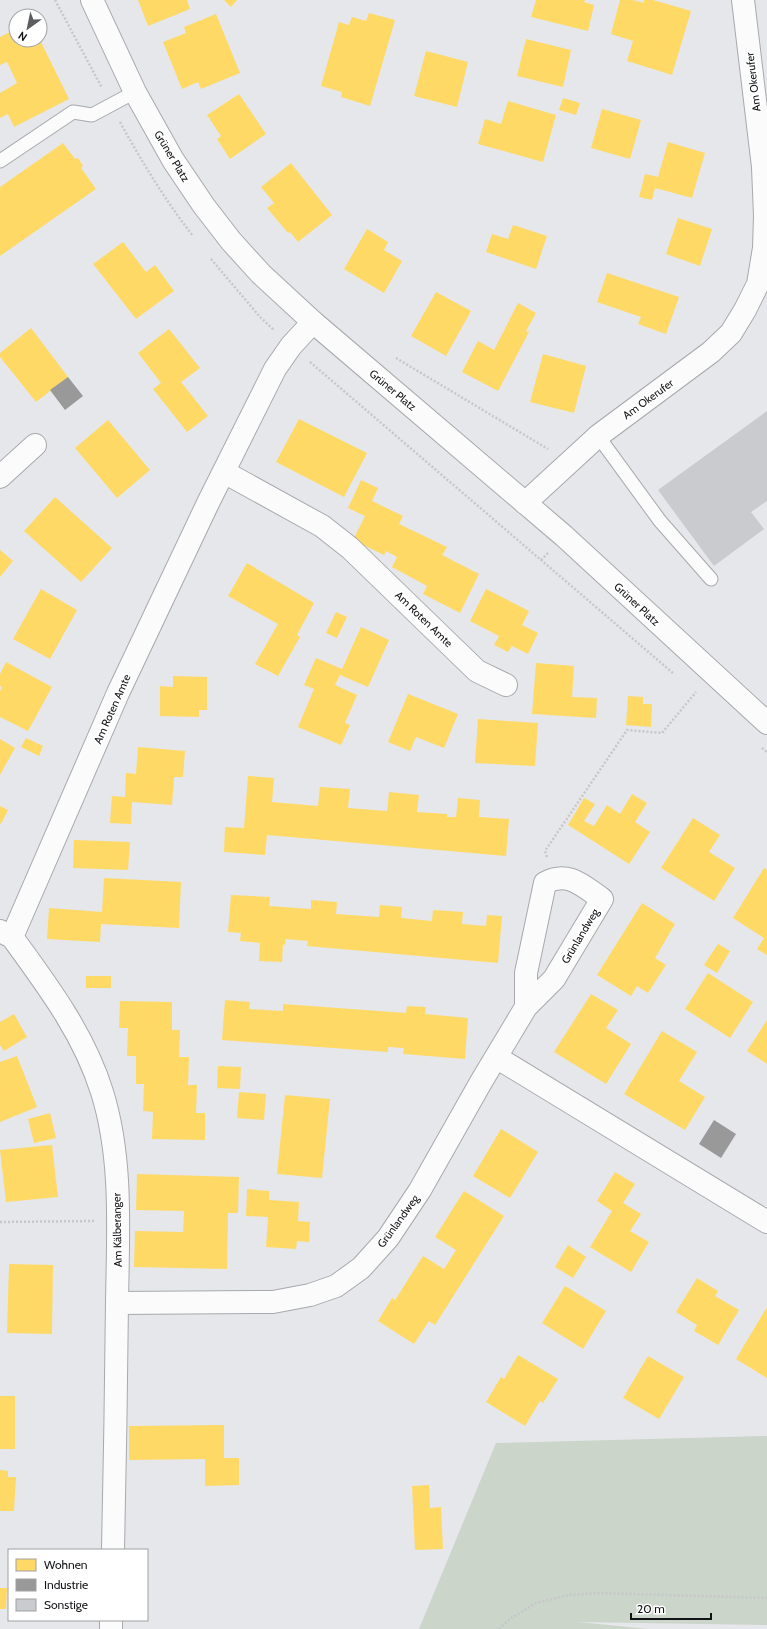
<svg xmlns="http://www.w3.org/2000/svg" width="767" height="1629" viewBox="0 0 767 1629" font-family="Cabin,sans-serif">
  <style>
    .green { fill: #cbd5ca }
    .homes { fill: #ffd966 }
    .industry { fill: #999 }
    .building { fill: #cacbce }
    .lines { fill: none; stroke-linecap: round; stroke-linejoin: round }
    .service-casing { stroke: #a7a9ac; stroke-width: 15 }
    .minor-casing { stroke: #a7a9ac; stroke-width: 24 }
    .secondary-casing { stroke: #a7a9ac; stroke-width: 24 }
    .path { stroke: #c7c7c9; stroke-width: 2.5; stroke-dasharray: 2 2; stroke-linecap: butt }
    .service { stroke: #fbfbfc; stroke-width: 13 }
    .minor { stroke: #fbfbfc; stroke-width: 22 }
    .secondary { stroke: #fbfbfc; stroke-width: 22 }
    .labels { text-anchor: middle; stroke-width: 4; stroke-linejoin: round; paint-order: stroke }
    .street-label { font-size: 11px; fill: #121316; stroke: #fff }
  </style>
  <rect width="100%" height="100%" fill="#e5e7eb"/>
  <path class="green" d="M767 1436V1625L578 1622 648 1629H419L496 1443Z"/>
  <path class="homes" d="M138 0H187L190 9 148 26Z
    M224 0H237L231 7Z
    M536 0H585L584 2 594 5 588 31 531 17Z
    M620 0H633L644 3V0H653L691 11 672 75 627 61 633 41 611 34Z
    M369 13 395 20 370 106 341 97 342 92 321 86 339 22 349 25 352 17 366 21Z
    M216 14 240 73 201 89 198 82 182 89 163 42 186 33 184 27Z
    M16 29V40H40L69 99 14 127 8 114 0 118V93L17 83 7 62 0 65V37Z
    M526 39 571 50 563 87 517 76Z
    M426 51 468 62 457 107 414 96Z
    M239 94 266 134 230 159 217 139 221 136 207 115Z
    M563 98 580 103 576 115 559 110Z
    M508 101 556 115 543 162 478 144 485 119 501 124Z
    M602 109 641 120 630 159 591 148Z
    M668 142 705 153 692 198 655 188 652 200 639 197 645 174 658 177Z
    M63 143 75 159 78 158 83 166 81 168 96 189 0 256V187Z
    M291 163 332 215 298 242 290 232 288 233 267 208 274 203 261 187Z
    M678 218 712 229 700 266 666 254Z
    M513 225 547 236 536 269 486 252 492 234 508 239Z
    M367 229 388 242 384 250 402 261 384 293 344 269Z
    M123 242 146 272 155 265 174 291 136 319 93 264Z
    M607 273 679 297 666 334 638 324 641 317 597 302Z
    M436 292 471 311 446 356 411 336Z
    M518 303 536 313 526 331 529 332 498 391 462 372 478 341 494 350Z
    M31 328 68 377 36 402 0 357V353Z
    M169 329 200 368 181 382 208 416 187 432 153 389 161 383 138 353Z
    M543 354 586 366 574 413 530 402Z
    M299 419 367 453 344 497 276 462Z
    M108 420 150 470 117 498 75 448Z
    M361 480 378 488 372 501 403 516 399 524 447 547 442 555 479 574 460 613 423 594 427 586 392 567 397 557 386 551 384 555 353 540 365 516 348 508Z
    M55 497 112 548 81 582 24 531Z
    M0 550 13 561 0 577Z
    M247 563 314 603 297 635 300 637 278 676 255 664 278 624 228 596Z
    M41 589 77 610 50 659 13 639Z
    M486 589 529 611 522 625 538 633 528 654 512 646 508 652 494 645 499 636 470 621Z
    M336 612 347 617 337 638 326 633Z
    M361 627 389 640 368 687 340 675 335 685 357 695 345 723 350 725 341 745 298 727 314 689 304 685 316 658 342 669Z
    M6 662 52 687 28 731 0 717V691L2 687 0 686V674Z
    M536 663 574 666 572 697 597 698 596 718 532 714Z
    M173 676 207 677V710H199V717L160 716V686L173 687Z
    M408 694 458 714 444 748 416 737 410 751 388 742Z
    M628 696 643 697V704H652L651 727 626 725Z
    M478 719 538 723 535 766 475 763Z
    M26 738 43 746 39 756 21 747Z
    M0 739 15 748 0 775Z
    M138 747 185 751 183 777H174L172 805 132 802 131 824 110 823 112 796 125 797 126 773 136 774Z
    M248 776 274 778 272 802 318 806 320 787 350 789 348 808 387 811 389 792 419 795 417 812 447 814V817H456L458 798 480 800 479 817 509 819 506 856 267 835 265 855 224 852 225 827 244 828Z
    M632 794 647 803 635 822 650 832 629 864 568 825 584 798 595 804 584 821 594 826 607 805 620 814Z
    M0 806 8 810 1 824 0 823Z
    M693 818 720 835 709 852 735 868 714 901 661 868Z
    M74 840 130 842 128 870 73 868Z
    M764 868 767 870V955L757 949 764 938 733 918Z
    M104 878 181 882 179 928 101 924 100 942 47 939 49 908 102 912Z
    M231 895 270 897 269 906 311 909V900L337 902 336 914 379 917 380 905 402 907 401 918 432 921 433 910 463 912 462 924 486 926 487 915 502 916 498 963 307 946 308 941 286 939 285 945 283 944 282 962 259 961 260 943 240 941 241 933 228 932Z
    M642 903 675 924 655 958 666 965 648 993 637 986 631 996 597 975Z
    M718 944 730 951 717 973 704 965Z
    M708 973 753 1002 730 1038 685 1009Z
    M86 976H111V988H86Z
    M591 994 618 1010 606 1028 631 1044 606 1084 554 1052Z
    M225 1000 250 1002 249 1009 283 1011V1004L406 1013 407 1006 426 1007 425 1014 468 1018 465 1059 403 1054 404 1048 388 1047V1052L222 1040Z
    M120 1001 172 1002V1030H180L179 1057H189L188 1085H197L196 1113H205V1140L152 1139 153 1112 143 1111 144 1084H136V1056H127L128 1028H119Z
    M14 1014 27 1037 4 1051 0 1045V1022Z
    M767 1020V1064L747 1051Z
    M662 1031 697 1052 679 1081 705 1097 685 1130 624 1094Z
    M17 1056 37 1107 0 1122V1062Z
    M218 1066 241 1067 240 1089 217 1088Z
    M239 1092 266 1094 264 1120 237 1118Z
    M285 1095 330 1099 322 1178 277 1174Z
    M50 1113 56 1138 34 1143 28 1119Z
    M501 1129 538 1152 510 1198 473 1176Z
    M52 1145 58 1197 6 1202 0 1150Z
    M615 1172 635 1184 623 1203 641 1214 630 1231 649 1242 631 1272 590 1247 612 1211 597 1201Z
    M137 1174 239 1177 238 1213H228L227 1269 134 1267 135 1231 183 1232 184 1211 136 1210Z
    M247 1189 269 1191V1200L299 1202 298 1221 310 1222 309 1242 297 1241 296 1249 266 1247 268 1217 246 1216Z
    M464 1191 504 1216 435 1325 429 1321 414 1344 378 1321 392 1298 395 1300 423 1256 444 1269 456 1250 435 1237Z
    M568 1245 586 1257 573 1278 555 1267Z
    M9 1264 53 1265 52 1334 7 1333Z
    M697 1278 718 1291 715 1296 739 1310 718 1345 694 1331 697 1325 676 1312Z
    M565 1286 606 1311 583 1349 542 1323Z
    M767 1307V1378L736 1359Z
    M518 1355 558 1379 543 1403 540 1401 525 1426 486 1402 501 1377 504 1379Z
    M648 1356 684 1377 659 1419 623 1398Z
    M0 1396H15V1449H0Z
    M224 1425V1458H239V1485L205 1486V1459L129 1460V1426Z
    M0 1470 8 1471V1477H16L14 1511H0Z
    M429 1485 430 1508 441 1507 443 1549 415 1550 412 1486Z
    M0 1588H7L6 1609H0Z"/>
  <path class="industry" d="M68 377 83 396 65 410 50 390Z
    M714 1120 736 1134 721 1158 699 1144Z"/>
  <path class="building" d="M767 411V501L751 512 764 529 714 566 658 490Z"/>
  <g class="lines">
    <defs>
      <path id="service" d="M0 161 73 112 92 115 135 92
        M598 436 660 521 711 579"/>
      <path id="minor" d="M224 472 322 526 350 548 477 671 506 685
        M0 477 35 445
        M525 503 598 436 711 352 731 333 745 310 758 284 764 248 765 216 763 167 743 0
        M0 931 12 937C47 985 84 1034 102 1092 123 1159 118 1233 117 1302 116 1385 115 1467 113 1550
        M12 937 118 693 208 503 275 369 291 346 313 322
        M496 1057 767 1222
        M117 1303 273 1302 310 1295 336 1286 361 1268 388 1238 420 1190 481 1082 526 1007V973L545 883C568 870 583 886 602 899L554 979 526 1007
        M111 1629V1620"/>
      <path id="secondary" d="M92 0 135 92 173 160 204 206 231 241 261 274 313 322 564 536 767 723"/>
    </defs>
    <use href="#service" class="service-casing"/>
    <use href="#minor" class="minor-casing"/>
    <use href="#secondary" class="secondary-casing"/>
    <path class="path" d="M55 0 102 88
      M120 122C142 162 165 200 193 236
      M211 259 260 317 274 330
      M396 358 548 449
      M310 362 674 674
      M541 560 548 553
      M762 748 767 752
      M547 857 545 851 627 730 662 733 696 692
      M0 1222 94 1221
      M499 1629 510 1619 536 1603 568 1595 599 1593 767 1598"/>
    <use href="#service" class="service"/>
    <use href="#minor" class="minor"/>
    <use href="#secondary" class="secondary"/>
  </g>
  <g class="labels">
    <g class="street-label">
      <text transform="translate(753 82) rotate(-97)" y="4">Am Okerufer</text>
      <text transform="translate(172 156) rotate(59)" y="4">Grüner Platz</text>
      <text transform="translate(393 390) rotate(40)" y="4">Grüner Platz</text>
      <text transform="translate(648 399) rotate(-36)" y="4">Am Okerufer</text>
      <text transform="translate(637 604) rotate(43)" y="4">Grüner Platz</text>
      <text transform="translate(424 619) rotate(44)" y="4">Am Roten Amte</text>
      <text transform="translate(112 709) rotate(-66)" y="4">Am Roten Amte</text>
      <text transform="translate(580 936) rotate(-59)" y="4">Grünlandweg</text>
      <text transform="translate(398 1221) rotate(-54)" y="4">Grünlandweg</text>
      <text transform="translate(117 1230) rotate(-91)" y="4">Am Kälberanger</text>
    </g>
  </g>
  <rect x="8" y="1549" width="140" height="72" fill="#ffffff" stroke="#a0a1a2"/>
  <rect x="16" y="1559" width="20" height="12" fill="#ffd966" stroke="#a0a1a2"/>
  <text x="44" y="1569" font-size="12" fill="#121316">Wohnen</text>
  <rect x="16" y="1579" width="20" height="12" fill="#999999" stroke="#a0a1a2"/>
  <text x="44" y="1589" font-size="12" fill="#121316">Industrie</text>
  <rect x="16" y="1599" width="20" height="12" fill="#cacbce" stroke="#a0a1a2"/>
  <text x="44" y="1609" font-size="12" fill="#121316">Sonstige</text>
  <g transform="translate(28 28) rotate(213)"><circle r="19" fill="#ffffff" stroke="#a0a1a2"/>
  <path d="M0-3L7 15L0 10L-7 15Z" fill="#5c5d61"/>
  <text y="-6" font-size="11" font-weight="bold" text-anchor="middle" fill="#121316">N</text>
  </g>
  <path d="M631 1613v6h80v-6" fill="none" stroke="#121316" stroke-width="2"/>
  <text x="637" y="1613" font-size="12" fill="#121316" stroke="#ffffff" stroke-width="3" paint-order="stroke">20 m</text>
</svg>
